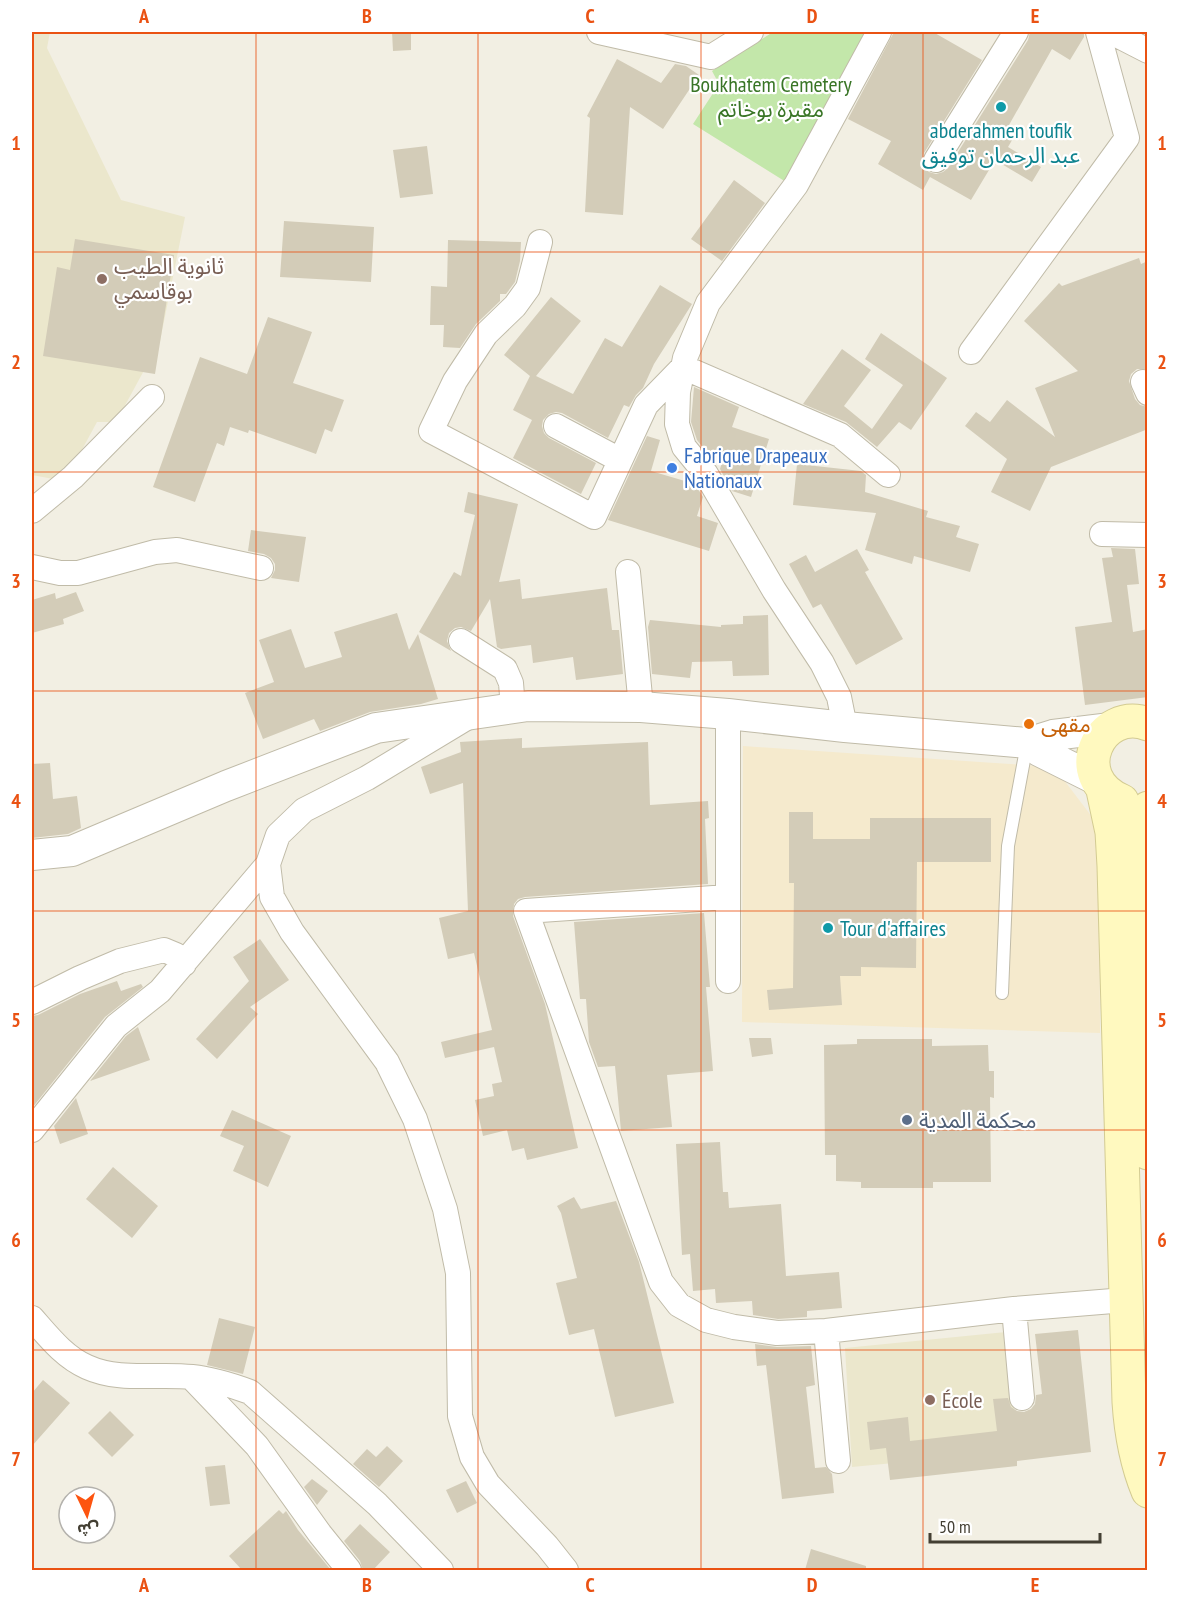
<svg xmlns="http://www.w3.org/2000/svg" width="1179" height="1602" font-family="'PT Sans Narrow','Noto Sans Arabic',sans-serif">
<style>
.commercial{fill:#f5eacd}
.education{fill:#ebe7cc}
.green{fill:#c3e7aa}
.building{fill:#d3ccb8}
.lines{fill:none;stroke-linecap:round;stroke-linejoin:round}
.service-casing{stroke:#c0bba8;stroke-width:14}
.minor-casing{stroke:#c0bba8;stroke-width:26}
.tertiary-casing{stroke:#c0bba8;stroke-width:32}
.secondary-casing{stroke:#d3cb92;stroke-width:35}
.service{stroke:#fff;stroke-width:12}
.minor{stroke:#fff;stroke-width:24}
.tertiary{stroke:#fff;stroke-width:30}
.secondary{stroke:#fff9bf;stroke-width:33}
.grid{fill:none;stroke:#ea5213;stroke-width:1.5;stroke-opacity:0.55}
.culture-dot{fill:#0f9aa8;stroke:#fff;stroke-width:2}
.education-dot{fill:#8d6e63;stroke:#fff;stroke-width:2}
.shop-dot{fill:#3f7fe0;stroke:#fff;stroke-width:2}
.food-dot{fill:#e8710a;stroke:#fff;stroke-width:2}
.service-dot{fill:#5c6f8a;stroke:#fff;stroke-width:2}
.labels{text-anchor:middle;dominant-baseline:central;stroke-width:4.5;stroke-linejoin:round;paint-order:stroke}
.park-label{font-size:22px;fill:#397526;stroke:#fff}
.culture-label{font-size:22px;fill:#0d838f;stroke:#fff}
.education-label{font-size:22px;fill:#785e54;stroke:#fff;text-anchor:start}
.shop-label{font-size:22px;fill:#366cbe;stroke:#fff;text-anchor:start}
.food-label{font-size:22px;fill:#c56008;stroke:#fff;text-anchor:start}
.service-label{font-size:22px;fill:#4e5e75;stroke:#fff;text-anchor:start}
.neatline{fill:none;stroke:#ea5213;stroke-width:2}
.grid-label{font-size:20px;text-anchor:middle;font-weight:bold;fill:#ea5213}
</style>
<rect width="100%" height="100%" fill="#f2efe3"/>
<path class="commercial" d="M743,746l311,21 45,59 1,207 -358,-11z"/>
<path class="education" d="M32,32h18l-3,16 74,152 64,17 -25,124 -44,81h-19l-25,46 -13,12 -27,-5z
M1006,1332l12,119 -166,16 -7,-119z"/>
<path class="green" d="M773,32h95l-82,150 -93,-58 26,-40 -7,-13z"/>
<path class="building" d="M392,32h19v18l-18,1z
M894,32h39l49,28 -58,93 -2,7 2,7 5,5 7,2 7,-2 5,-4 80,-128 2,-8h54v5l-14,23 -18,-11 -43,76 9,5 -10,17 33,20 -9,15 -37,-22 -24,40 -41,-23 -7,13 -45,-26 13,-23 -43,-22z
M617,59l44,24 14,-19 11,2 13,9 -36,54 -33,-22 -7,108 -38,-3 5,-94 -3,-2z
M427,146l6,48 -33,4 -7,-48z
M734,180l31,23 -43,58 -31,-22z
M284,221l90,6 -3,55 -91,-5z
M75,239l99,16 -19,119 -112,-18 14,-89 13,3z
M448,240l73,2 -1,19 -5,21 -9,12h-6v7l-24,23 -16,24 -17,-1 1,-22h-14l1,-39 16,1z
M1139,258l2,6 7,-3v108h-11l-6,5 -2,7 6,18 5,6 8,2v22l-97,38 -21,44 -39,-19 16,-33 -42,-33 11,-14 14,10 17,-22 48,37 -20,-49 43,-17 -54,-50 35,-38 3,3z
M660,285l32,19 -38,60 -11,24 -7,7 -7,12 -5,-2 -16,33 -46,-25 -6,-1 -7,2 -6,6 -1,6 2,7 5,5 47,25 -15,31 -68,-36 19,-38 -19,-10 17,-34 -26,-21 47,-58 30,24 -45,55 37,18 32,-56 17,9z
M268,317l44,15 -19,51 51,17 -12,32 -7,-3 -9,25 -67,-24 -1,3 -18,-6 -6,19 -7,-3 -22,59 -42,-15 47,-130 47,17z
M881,333l66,45 -36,52 -12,-8 -22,25 -31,-25 -43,-18 39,-55 29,21 -27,36 28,23 31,-44 -38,-26z
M694,387l45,20 -7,20 37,12 -18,58 -19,-6 -12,-22 4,-13 -19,-6 -8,-10 -6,-18z
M647,436l13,4 -9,31 44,13 8,13 -6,19 21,7 -9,28 -101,-31z
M797,464l64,7 5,4 -1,17 63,19 -2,6 34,9 -4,11 23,7 -9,28 -56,-16 -2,8 -47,-14 11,-37 -83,-8z
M468,492l50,12 -19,78 21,-3 2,20 85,-11 5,42h7l4,44 -47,6 -3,-23 -40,6 -2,-18 -30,4 -4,-2 -7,-48 -19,32 -10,-4 -6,1 -6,5 -2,8 4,10 -32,-19 35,-60 7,4 14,-61 -11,-3z
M251,530l55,7 -7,45 -28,-4 4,-8v-6l-4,-6 -7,-4 -16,-3z
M1111,548l24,1 4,35 -12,1 6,47 15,-3v68l-63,8 -10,-78 37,-5 -10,-64 11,-1z
M857,549l12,21 -4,2 38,67 -47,26 -35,-61 -8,4 -24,-44 17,-9 9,17z
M76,592l8,19 -21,8 1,5 -32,9v-33l23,-7 1,6z
M397,613l12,37 9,-16 20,65 -17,5 -51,8 -50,19 -6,-12 -51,20 -18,-46 29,-11 -15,-42 32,-11 14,39 37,-11 -8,-25z
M768,615l1,60 -36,1 -1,-15 -40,1 -2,16 -38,-4 -4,-47 2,-7 71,7v-2l22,-1v-8z
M522,738v10l126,-6 2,63 58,-4 1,17 -4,1 3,65 -183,13 -7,2 -4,5 -1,12 32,88 33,144 -51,12 -3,-12 -12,3 -5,-21 -24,6 -8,-36 19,-4 -2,-12 10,-2 -8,-35 -49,11 -4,-16 51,-12 -18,-77 -26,6 -9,-41 29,-7 -5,-128 -33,11 -9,-27 40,-15 -1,-10z
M50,763l3,36 24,-3 4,32 -13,6 -36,4v-74z
M789,812h24v27h57v-21h121v44h-74l-1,106 -55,-1v9h-21l2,29 -73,5 -2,-20 26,-2 1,-105h-5z
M704,913l6,74h-4l7,84 -46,4 5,52 -51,4 -6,-65 -17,1 -9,-25 -3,-43h-6l-6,-77z
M260,939l29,41 -39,27 8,7 -41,45 -21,-20 53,-58 -16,-24z
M117,981l4,10 20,-7 2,3 -38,30 -73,91v-92l6,-1 42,-21z
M138,1027l12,33 -60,21 36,-45z
M749,1038h22l2,16 -21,3z
M857,1039h75v7l56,-1 1,26h5v27l-4,-1 1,85h-58v6h-72v-6l-25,-1v-26h-11l-1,-110 33,-1z
M76,1098l12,36 -28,10 -6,-18z
M232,1110l59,26 -23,51 -35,-16 11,-25 -24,-10z
M720,1142l3,50h5l1,16 52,-4 5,72 53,-4 3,36 -35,3v6l-29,2 -25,-4 -1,-14 -36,2 -1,-14 -22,2 -3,-37 -8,1 -6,-111z
M113,1167l45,39 -26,32 -46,-39z
M574,1197l7,12 35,-8 23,61 35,141 -59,14 -21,-88 -25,6 -13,-52 21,-5 -16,-65 -4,-7z
M219,1318l36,9 -12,47 -36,-9z
M1078,1330l13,122 -74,9v5l-127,14 -4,-32 -16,2 -3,-28 41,-5 2,24 87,-10 -4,-32 15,-1 3,9 6,4 7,1 7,-3 4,-5 1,-9 6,-1 -7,-60z
M755,1344l22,3 34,-1 4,39 -9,2 9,81 11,-1 6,7 2,19 -52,6 -16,-134 -9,1z
M43,1380l27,23 -38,43v-53z
M110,1411l24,24 -22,22 -24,-24z
M387,1446l16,15 -24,26 -26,-23 14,-15 9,8z
M225,1465l5,39 -20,2 -5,-39z
M312,1479l16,12 -11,14 -13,-18z
M466,1481l11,22 -20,10 -11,-23z
M279,1510l4,4 3,-3 12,19 33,40h-89l-13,-14z
M360,1524l30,28 -17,18h-10l-3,-9 -16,-20z
M811,1549l55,17v4h-61z"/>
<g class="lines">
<g class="service-casing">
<path id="service" d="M1002,993l6,-147 19,-102"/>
</g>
<g class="minor-casing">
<path id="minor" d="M599,32l112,25 40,-25
M1111,32l37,19
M936,160l80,-128
M540,242l-12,46 -13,18 -29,28 -31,47 -24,50 163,86 52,-112 37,-38 157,68 48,40
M971,352l156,-214 -29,-106
M1143,382l5,11
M556,426l64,34
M32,511l41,-34 79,-80
M1102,534l46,1
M32,567l28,6h18l77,-21 22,-2 84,18
M628,572l13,135
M461,641l44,28 6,14 2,25
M728,714v267
M468,717l-101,61 -63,32 -26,25 -10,29 4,33 20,35 95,130 28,57 30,90 13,64 2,143 12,41 16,27 59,62 19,24
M845,727l-6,-30 -17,-34 -48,-73 -68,-116 -22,-27 -7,-23 1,-32 7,-34 23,-55 88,-118 83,-153
M728,897l-202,14 135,371 18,23 27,15 28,7 43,6 49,-2 188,-22 111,-9
M32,1002l48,-24 40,-17 44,-11 12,5 8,9
M32,1130l84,-104 44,-35 108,-127
M1014,1309l8,89
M32,1318c16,18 32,39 55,49 33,15 70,6 105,10 20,2 39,8 58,15l127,112 64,66
M826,1331l12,130
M191,1377l66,69 63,88 29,36"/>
</g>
<g class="tertiary-casing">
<path id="tertiary" d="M1027,743l12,8 58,29
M32,855l40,-4 154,-65 150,-58 152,-22 113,1 87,7 117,13 182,16 26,-8 58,-7"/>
</g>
<g class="secondary-casing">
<path id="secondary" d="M1103,790l9,42 2,34 15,536c2,31 7,60 19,89
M1122,801c-56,-24 -22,-95 26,-77
M1148,808c-13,17 -11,44 -12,65l12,280"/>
</g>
<use href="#service" class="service"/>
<use href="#minor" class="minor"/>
<use href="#tertiary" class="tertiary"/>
<use href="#secondary" class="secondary"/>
</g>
<path class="grid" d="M256,32v1538M478,32v1538M701,32v1538M923,32v1538M32,252h1116M32,472h1116M32,691h1116M32,911h1116M32,1130h1116M32,1350h1116"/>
<g class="culture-dot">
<circle cx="1001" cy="107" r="6"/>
<circle cx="828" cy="928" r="6"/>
</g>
<g class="education-dot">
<circle cx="102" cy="279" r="6"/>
<circle cx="930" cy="1400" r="6"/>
</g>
<circle class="shop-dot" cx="672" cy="468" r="6"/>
<circle class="food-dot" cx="1029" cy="724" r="6"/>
<circle class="service-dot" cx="907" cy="1120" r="6"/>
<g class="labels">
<g class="park-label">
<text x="771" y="84">Boukhatem Cemetery<tspan x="771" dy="25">مقبرة بوخاتم</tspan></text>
</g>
<g class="culture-label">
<text x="1001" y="130">abderahmen toufik<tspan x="1001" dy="25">عبد الرحمان توفيق</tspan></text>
<text x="840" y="928" text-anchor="start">Tour d'affaires</text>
</g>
<g class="education-label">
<text x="114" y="266">ثانوية الطيب<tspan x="114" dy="25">بوقاسمي</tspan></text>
<text x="942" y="1400">École</text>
</g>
<g class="shop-label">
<text x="684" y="455">Fabrique Drapeaux<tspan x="684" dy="25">Nationaux</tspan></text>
</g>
<g class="food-label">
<text x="1041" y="724">مقهى</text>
</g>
<g class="service-label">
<text x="919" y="1120">محكمة المدية</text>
</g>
</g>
<rect width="1179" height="1602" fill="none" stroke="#ffffff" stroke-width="66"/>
<g transform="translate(87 1515) rotate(175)"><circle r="28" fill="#ffffff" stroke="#b4b2ad" stroke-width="1.5"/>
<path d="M0-4.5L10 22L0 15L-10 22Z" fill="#fd540f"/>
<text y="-9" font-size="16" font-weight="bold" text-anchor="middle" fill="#433f33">ش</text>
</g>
<path d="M930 1533v9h170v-9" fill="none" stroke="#433f33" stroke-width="3"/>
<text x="939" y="1533" font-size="18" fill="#433f33" stroke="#ffffff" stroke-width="4.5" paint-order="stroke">50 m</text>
<rect x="33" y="33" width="1113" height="1536" class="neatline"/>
<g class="grid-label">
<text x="144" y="23">A</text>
<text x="367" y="23">B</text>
<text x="590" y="23">C</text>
<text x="812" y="23">D</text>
<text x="1035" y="23">E</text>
<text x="16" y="150">1</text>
<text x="1162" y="150">1</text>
<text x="16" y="369">2</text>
<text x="1162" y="369">2</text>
<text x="16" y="588">3</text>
<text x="1162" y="588">3</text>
<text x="16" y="808">4</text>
<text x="1162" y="808">4</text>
<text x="16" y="1027">5</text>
<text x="1162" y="1027">5</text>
<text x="16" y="1247">6</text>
<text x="1162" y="1247">6</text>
<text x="16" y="1466">7</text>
<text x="1162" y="1466">7</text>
<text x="144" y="1592">A</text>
<text x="367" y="1592">B</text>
<text x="590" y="1592">C</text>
<text x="812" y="1592">D</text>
<text x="1035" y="1592">E</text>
</g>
</svg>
